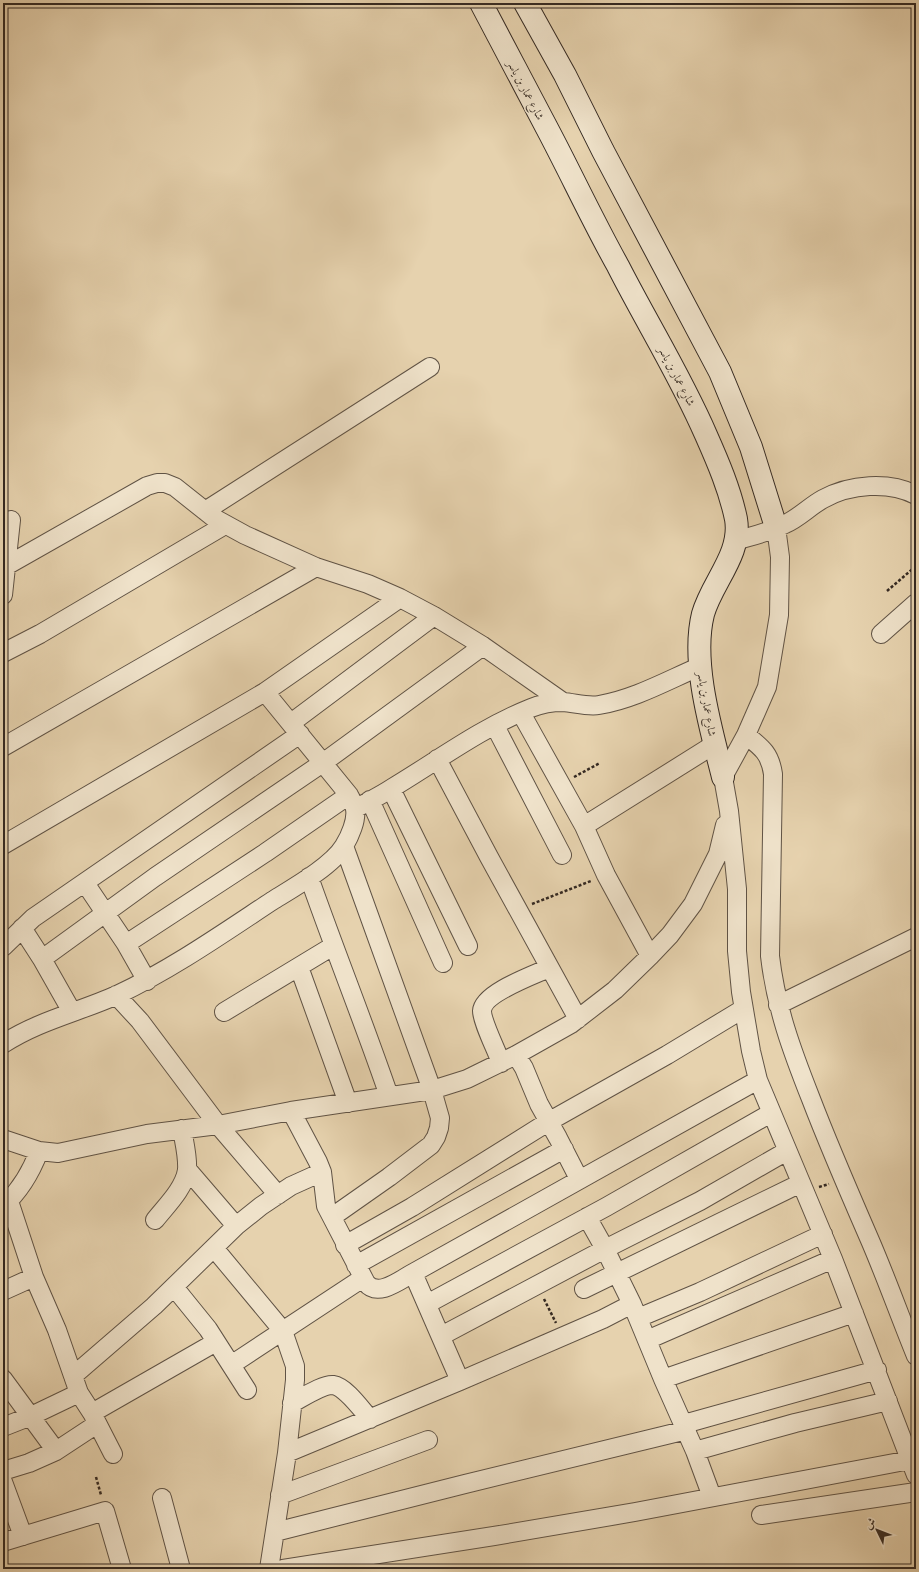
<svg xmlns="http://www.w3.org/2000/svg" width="919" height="1572" font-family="'Libre Caslon Text',Amiri,serif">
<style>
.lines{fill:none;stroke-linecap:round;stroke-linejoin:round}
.street-casing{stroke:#605345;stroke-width:20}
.secondary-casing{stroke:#342922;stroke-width:24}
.path{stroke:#342922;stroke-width:2.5;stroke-dasharray:3 2;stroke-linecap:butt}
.street{stroke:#efe2ca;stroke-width:18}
.secondary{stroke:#efe2ca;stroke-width:22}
.labels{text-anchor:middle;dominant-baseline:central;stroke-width:3;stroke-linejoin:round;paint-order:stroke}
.street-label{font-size:11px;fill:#342922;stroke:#efe2ca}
</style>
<rect width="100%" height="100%" fill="#e6d2ae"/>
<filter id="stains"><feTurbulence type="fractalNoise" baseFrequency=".005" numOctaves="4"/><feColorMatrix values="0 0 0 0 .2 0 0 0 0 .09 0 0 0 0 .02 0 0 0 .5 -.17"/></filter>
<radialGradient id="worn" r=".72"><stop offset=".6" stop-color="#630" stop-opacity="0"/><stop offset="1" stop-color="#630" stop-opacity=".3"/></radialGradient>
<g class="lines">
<g class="street-casing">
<path id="street" d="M205,511l225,-144
M776,527l4,30 -1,58 -12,72 -21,48 -23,42 6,34 8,78v62l4,41 10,59 7,29 75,179 83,216
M735,541c17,-5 35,-9 50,-17 14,-6 25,-18 38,-25 27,-15 66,-18 93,-4
M6,566l141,-80 10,-3h8l10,4 39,31 31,17 71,32 52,17 32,14 34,18 49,30 80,56
M3,595l8,-75
M881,634l35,-31
M3,653l37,-19 185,-109
M521,713l63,113 22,49 44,81
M291,723l143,-107
M495,726l67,129
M746,735c15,12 24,18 27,39l-3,182c6,52 22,95 41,143 18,47 38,93 58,139 17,39 31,79 47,118
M3,747l313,-180
M437,759l52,98 89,162
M391,789l77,157
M370,800l73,163
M355,809c12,-7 25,-13 37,-21 45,-27 89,-60 139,-80 10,-4 21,-6 32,-6 12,1 25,5 36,3 36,-6 69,-25 102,-39
M584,826l131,-82
M3,845l262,-153 135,-94
M309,877c26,74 55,146 80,219
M85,883l41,61 21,37
M22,928l20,31 30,53
M126,944l139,-91 84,-58
M3,947l30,-29 267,-184
M42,959l113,-82 169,-115 159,-116
M299,967l49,136
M116,995l24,26 78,104 60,70
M778,1005l138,-68
M224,1012l109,-66
M3,1044c35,-23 76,-32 114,-49 55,-26 105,-61 155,-94 21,-13 60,-35 72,-55 6,-10 13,-26 11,-37 -1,-5 -4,-10 -6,-14l-84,-103
M516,1055l8,13 15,36 19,34 21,41
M501,1063c-4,-12 -19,-41 -19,-52 1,-18 52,-36 67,-43
M291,1111l27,51 4,10 4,34 40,77c12,15 34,-3 47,-10l345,-193
M3,1139l36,12 19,2 89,-19 71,-9 73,-14 141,-21 35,-11 49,-24 55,-31 44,-34 35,-34 20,-21 23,-31 25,-50 7,-29
M187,1169l49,57
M9,1201l25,76 23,53 22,63 13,20 21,41
M3,1206c17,-15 28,-34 36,-55
M332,1217l57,-40 42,-32 5,-8 3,-9 1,-10 -8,-28 -88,-244
M587,1217l18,32 27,55 31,75 32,72 17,46
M155,1220c11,-14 29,-31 32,-50 1,-14 -3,-28 -5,-41
M345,1245l67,-38 136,-85 119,-67 76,-46
M214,1248l69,83 12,35v14l-8,73 -18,116
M356,1265l208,-116
M413,1273l47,108
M174,1287l34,42 39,61
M584,1289l217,-106
M3,1291l31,-14
M427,1304l179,-97 165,-94
M638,1318l62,-26 123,-58
M441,1336l164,-87 95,-48 87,-50
M647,1340l186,-81
M231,1365l132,-87
M73,1376l81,-70 82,-80 25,-20 30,-20 31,-14
M3,1379l53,72
M663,1379l191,-66
M292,1403c10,-5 31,-19 41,-18 13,2 28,24 37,34
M92,1413l124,-71
M684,1424l193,-54
M3,1427l28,-11 48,-23
M695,1451l100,-28 93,-22
M287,1453l173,-72 143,-62 29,-15
M3,1471l26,-8 27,-12 41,-27
M3,1482l20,54
M280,1495l148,-55
M162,1498l19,71
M761,1515l155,-23
M275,1532l190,-48 222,-54
M3,1542l102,-31 17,58
M283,1569l211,-33 141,-24 275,-52"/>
</g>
<g class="secondary-casing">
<path id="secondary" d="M481,3c23,44 46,87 69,131 23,44 44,89 68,132 29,57 63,111 88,169 12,27 24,55 30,84 6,35 -24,63 -33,95 -12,48 8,115 20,163
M525,3l40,72 38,76 117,221 31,75 25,80"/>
</g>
<path class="path" d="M887,591l29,-25
M574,777l26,-14
M532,904l59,-23
M819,1187l10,-3
M544,1299l12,24
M96,1477l5,18"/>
<use href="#street" class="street"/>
<use href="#secondary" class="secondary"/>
</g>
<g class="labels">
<g class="street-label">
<text transform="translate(526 90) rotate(62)">شارع عمار بن ياسر</text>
<text transform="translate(677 376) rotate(62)">شارع عمار بن ياسر</text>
<text transform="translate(707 704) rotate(80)">شارع عمار بن ياسر</text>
</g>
</g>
<rect width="919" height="1572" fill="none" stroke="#e6d2ae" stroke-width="16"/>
<rect x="4" y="4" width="911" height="1564" fill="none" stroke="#342922" stroke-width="2"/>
<rect x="8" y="8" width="903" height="1556" fill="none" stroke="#342922"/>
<g transform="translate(877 1530) rotate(313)" stroke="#efe2ca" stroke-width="3" paint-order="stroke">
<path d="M0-3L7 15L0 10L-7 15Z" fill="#342922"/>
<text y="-6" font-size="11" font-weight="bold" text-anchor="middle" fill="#342922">ش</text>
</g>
<rect width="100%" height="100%" filter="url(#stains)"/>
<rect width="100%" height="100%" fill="url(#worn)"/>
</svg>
